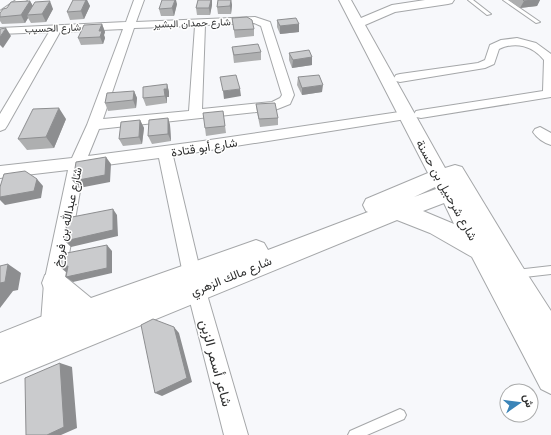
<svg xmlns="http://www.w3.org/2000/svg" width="551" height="435" font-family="Quicksand,Vazirmatn,sans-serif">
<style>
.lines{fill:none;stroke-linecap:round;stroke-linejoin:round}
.lane-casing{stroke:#a5a7a9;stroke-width:2}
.street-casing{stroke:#a5a7a9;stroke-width:2}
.secondary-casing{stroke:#a5a7a9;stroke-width:2}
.lane{fill:#fff;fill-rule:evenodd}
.street{fill:#fff;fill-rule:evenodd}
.secondary{fill:#fff;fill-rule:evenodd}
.wall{fill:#aeafb0}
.shaded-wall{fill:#8d8e90}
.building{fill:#cacbcd;stroke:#8d8e90}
.labels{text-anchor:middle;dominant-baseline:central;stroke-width:3;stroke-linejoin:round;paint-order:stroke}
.far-street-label{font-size:10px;fill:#2e2f2f;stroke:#fff}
.street-label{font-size:12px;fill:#2e2f2f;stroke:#fff}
.near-street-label{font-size:14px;fill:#2e2f2f;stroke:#fff}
</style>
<rect width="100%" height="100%" fill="#f7f8fb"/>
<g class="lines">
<g class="lane-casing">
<path id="lane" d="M468,0h5l18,14 -4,1z
M503,0h5l32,22 -4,1z
M551,266v8l-35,4 -3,-1 -1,-3 1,-3 3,-1z
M400,409l4,2 2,4 -2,4 -37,16h-19l2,-4z"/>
</g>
<g class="street-casing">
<path id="street" d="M16,0h11l-23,17 -4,1v-7z
M134,0h10l-8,22 119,-5 15,5 24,73 -4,9 -15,6 -176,19 -11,27 115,-15 203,-30 5,1 2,3 -2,3 -5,1 -233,37 28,118 47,161h-24l-41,-161 -24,-116 -75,10 -20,115 -2,53 -4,7 -7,4 -7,-4 -4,-7 4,-53 24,-113 -68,8v-12l72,-8 15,-33 36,-96 -63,3 -53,94 -2,3 -5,2v-17l49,-82 -49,2v-6l126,-6zM254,23l7,3 21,69 -2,3 -8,4 -70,7 3,-84zM195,26l-6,85 -86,8 31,-91z
M517,38l19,5 15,11v43l-130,21 -5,-1 -2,-3 2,-3 5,-1 122,-19 1,-31c-11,-14 -28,-19 -45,-11l-5,15 -9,4 -85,14 -4,-1 -2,-3 2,-3 4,-1 78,-11 7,-3 5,-15 11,-5z
M540,127l11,6v12c-7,-2 -14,-7 -18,-13l2,-3z"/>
</g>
<g class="secondary-casing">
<path id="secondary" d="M339,0h12l10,18 31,-13 33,-5h29l-2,3 -4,1 -53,8 -30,13 80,143 10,-3 7,2 60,99 29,45v83l-10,-5 -69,-132 -42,-24 -33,-13 -397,163v-50l63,-25 -18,-17 -3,-8 3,-8 9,-4 9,4 28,23 165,-58 8,3 4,7 100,-38 -2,-1 -3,-6 3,-6 62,-26zM435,187l1,2 -22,8zM444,203l10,21 -31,-13z"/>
</g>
<use href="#lane" class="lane"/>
<use href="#street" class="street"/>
<use href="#secondary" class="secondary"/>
</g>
<path class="wall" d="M73,0h14l3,6 -6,13 -14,1 -3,-8z
M198,0h14v5l-2,10h-13l-1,-7z
M218,0h13l1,5 -1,9h-13l-1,-7z
M509,0h31l-3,6 -17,2z
M30,1l3,5 20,3 -7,13 -15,1 -3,-5 -3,5 -23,1 -2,-3v-8z
M177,4l-3,12h-13l-2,-7z
M232,18l22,11v7l-19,2z
M277,20l22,4v8l-19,2 -3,-7z
M102,24l3,8 -1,3 1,3 -2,6 -22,1 -3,-7z
M232,47l29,5v8l-27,3z
M289,53l23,4v8l-20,3 -3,-8z
M298,77l24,15 -20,3 -5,-10z
M167,84l2,8v5h-2v6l-21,3 -3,-8z
M134,91l3,7 -1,10 -28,3 -3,-8z
M256,104l22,14v7l-18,2 -3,-15z
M223,111l3,22 -20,3 -1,-8z
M168,118l2,7 1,16 -19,3 -4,-8z
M66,119l-12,29 -27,2 -9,-11z
M140,120l4,8 -2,16 -19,2 -4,-7z"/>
<path class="shaded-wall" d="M86,0h1l3,6 -6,13 -3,-8z
M175,0h1l1,4 -3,12 -2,-8z
M211,0h1v5l-2,10 -1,-7z
M231,0l1,5 -1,9 -1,-8z
M533,0h7l-3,6 -17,2 4,-7z
M30,1l4,7 -7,7 1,3 -3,5 -4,-8z
M50,1l3,8 -7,13 -4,-8z
M102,24l3,8 -1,3 1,3 -2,6 -3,-7 -1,-6z
M299,24v8l-19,2v-8z
M6,28l5,8 -8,12 -3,-3v-8z
M312,57v8l-20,3 1,-8z
M167,84l2,8v5h-2v6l-2,-7 -1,-7z
M323,85l-1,7 -20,3v-7z
M240,89l1,7 -17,3 -1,-8z
M134,91l3,7 -1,10 -3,-8z
M59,108l7,11 -12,29 -8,-11z
M168,118l2,7 1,16 -3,-7z
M140,120l4,8 -2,16 -3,-7z
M106,157l5,7 -1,18 -31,6 -6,-7z
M37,179l6,7 -2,12 -36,7 -5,-5v-3z
M113,209l4,6 1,21 -47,11 -6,-6z
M107,245l5,6v22l-39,9 -7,-5z
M8,264l13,9 -3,17 -5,1 -13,17v-25z
M68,266l-1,7 -7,-6z
M174,327l5,6 13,49 -30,14 -7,-3z
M60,363l12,4 5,61 -16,7h-14z"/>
<path class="building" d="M73,0h13l-5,11 -14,1z
M162,0h13l-3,8 -13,1z
M198,0h13l-2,8h-13z
M218,0h13l-1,6 -13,1z
M523,0h10l-9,1z
M30,1l-9,14 -21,2v-4l3,-4 4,-1 4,-6z
M50,1l-8,13 -15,1 8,-13z
M247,17l5,3 2,9 -20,1 -2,-12z
M296,18l3,6 -19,2 -3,-6z
M102,24l-3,7h3l-2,6 -22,1 6,-13z
M6,28l-6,9v-8z
M258,44l3,8 -27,3 -2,-8z
M309,50l3,7 -19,3 -4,-7z
M236,75l4,14 -17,2 -3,-14z
M319,75l4,10 -21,3 -4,-11z
M167,84v5h-3l1,7 -22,2v-11z
M134,91l-1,9 -28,3 2,-10z
M275,103l3,15 -19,1 -3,-15z
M59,108l-13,29 -28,2 15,-30z
M223,111l2,15 -20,2 -2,-15z
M168,118v16l-20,2 1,-16z
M140,120l-1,17 -20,2 2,-17z
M106,157l-1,18 -32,6 3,-19z
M25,171l12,8 -3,12 -34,6v-10l4,-13z
M113,209v21l-48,11 2,-23z
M107,245v23l-41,9 2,-11 -8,1 2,-13z
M8,264l-3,18 -5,1v-17z
M153,319l21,8 13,51 -32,15 -14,-68z
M60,363l4,64 -17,8h-21l-1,-57z"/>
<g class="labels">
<g class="far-street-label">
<text transform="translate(192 23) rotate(-2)">شارع حمدان البشير</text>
<text transform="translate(53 28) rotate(-2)">شارع الحسيب</text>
</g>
<g class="street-label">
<text transform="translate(204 147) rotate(-9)">شارع أبو قتادة</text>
<text transform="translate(447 190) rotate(61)">شارع شرحبيل بن حسنة</text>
<text transform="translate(67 217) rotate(-78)">شارع عبدالله بن فروخ</text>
<text transform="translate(231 276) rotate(-22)">شارع مالك الزهري</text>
</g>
<g class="near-street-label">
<text transform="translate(216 363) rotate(75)">شاعر أسمر الزبن</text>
</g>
</g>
<g transform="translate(519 403) rotate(76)"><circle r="19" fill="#ffffff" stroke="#abacac"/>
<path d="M0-3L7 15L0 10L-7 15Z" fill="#3a84b8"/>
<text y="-6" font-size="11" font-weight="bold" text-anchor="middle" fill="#2e2f2f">ش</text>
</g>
</svg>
